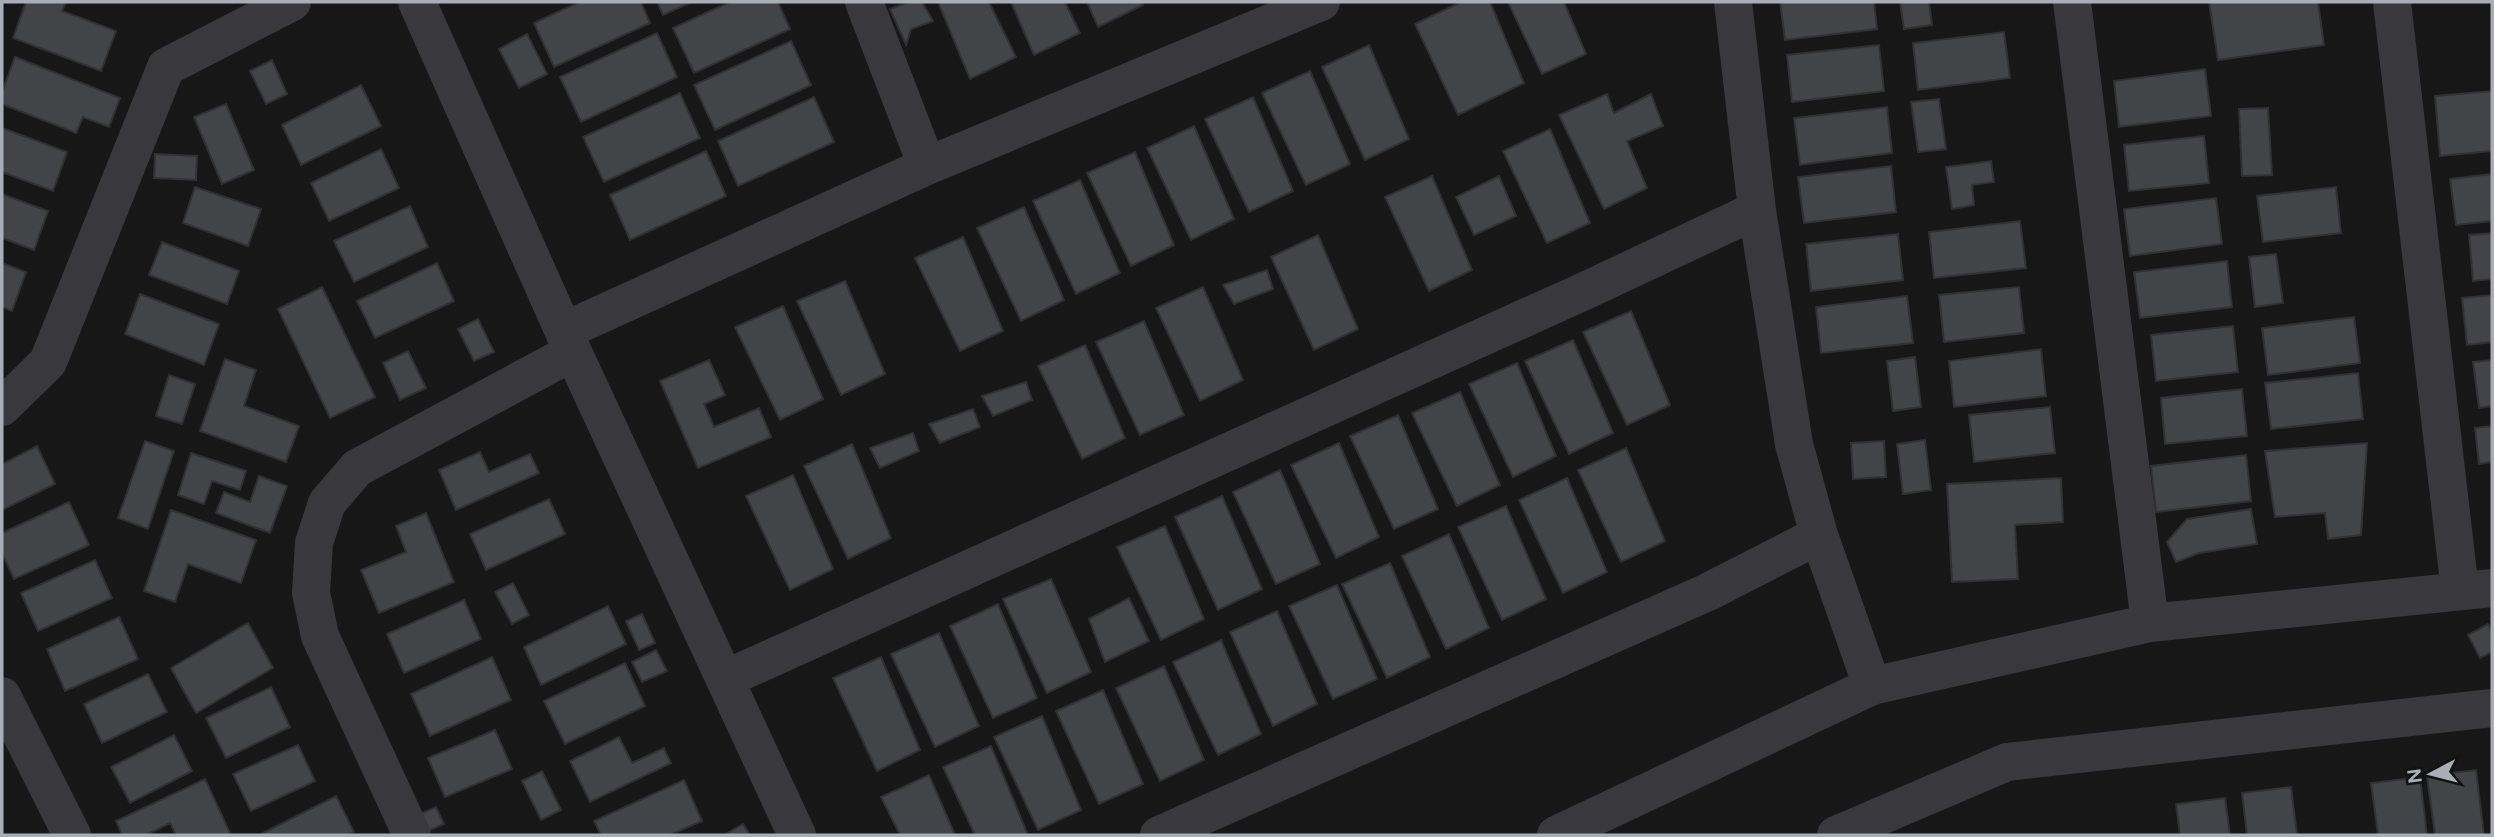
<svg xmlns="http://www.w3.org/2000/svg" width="2494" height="837" font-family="Figtree,sans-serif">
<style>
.building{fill:#434448;stroke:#313134;stroke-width:2}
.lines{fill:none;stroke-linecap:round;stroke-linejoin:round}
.minor{stroke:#38383d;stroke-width:38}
</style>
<rect width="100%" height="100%" fill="#171718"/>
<path class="building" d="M26,2h40l-4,9 54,20 -15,40 -88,-33z
M579,2h62l9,21 -96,44 -20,-44z
M657,2h35l-29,13z
M730,2h48l12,27 -96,44 -21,-45z
M909,2h13l11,19 -22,8 -5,16 -16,-36z
M938,2h51l27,55 -46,22z
M1011,2h54l15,31 -46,22z
M1087,2h55l1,3 -45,22z
M1461,2h29l34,81 -66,32 -43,-91z
M1508,2h56l22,52 -44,20z
M1780,2h94l3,27 -92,11z
M1900,2h29l3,23 -28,4z
M2209,2h109l6,43 -106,15z
M2004,32l6,46 -92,12 -5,-47z
M657,33l20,44 -96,45 -21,-45z
M527,34l20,40 -28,14 -20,-39z
M791,41l20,44 -96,45 -21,-45z
M1369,45l40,94 -44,21 -43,-93z
M1879,45l5,46 -92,11 -5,-47z
M15,57l105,41 -11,29 -26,-10 -7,16 -74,-29v-12z
M272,60l15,34 -21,10 -16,-33z
M2205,69l6,47 -92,11 -5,-46z
M1310,71l40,93 -44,21 -44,-92z
M361,85l20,41 -80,39 -19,-40z
M2492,91v60l-52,5 -5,-60z
M680,93l20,45 -96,44 -21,-45z
M1607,94l7,19 37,-19 12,32 -36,15 20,47 -43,21 -45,-94z
M814,97l20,45 -96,44 -20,-45z
M1253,97l40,94 -44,21 -44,-93z
M1939,99l7,50 -28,3 -7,-50z
M226,104l28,66 -32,14 -28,-67z
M1887,107l5,46 -92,12 -6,-47z
M2268,108l4,67 -30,1 -3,-67z
M1194,126l40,93 -43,21 -44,-92z
M2,128l65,24 -14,39 -51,-19z
M1550,129l40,94 -43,20 -44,-92z
M2204,136l5,47 -80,8 -5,-46z
M381,149l18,39 -70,33 -18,-38z
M706,151l20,45 -96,44 -20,-45z
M1135,152l39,93 -43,21 -44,-93z
M155,154l42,2 -1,24 -42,-2z
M1991,161l3,21 -22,3 2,20 -22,4 -6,-42z
M1891,166l5,46 -92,11 -6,-46z
M2492,174v47l-36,4 -6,-46z
M1432,176l40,94 -43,21 -44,-94z
M1499,176l17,40 -42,19 -18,-38z
M1080,180l40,93 -44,21 -43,-93z
M195,187l66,22 -13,37 -65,-23z
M2336,187l5,46 -78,9 -6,-46z
M2,194l46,17 -14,39 -32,-12z
M2216,198l6,46 -92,12 -6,-47z
M410,206l18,41 -74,35 -20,-41z
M1024,207l40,93 -43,21 -44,-93z
M2020,221l6,47 -92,10 -5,-46z
M2492,233v46l-19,2 -4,-46z
M1898,234l5,46 -92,11 -5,-47z
M1318,235l40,94 -44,21 -43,-93z
M963,237l40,94 -43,20 -45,-93z
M162,242l77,29 -12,33 -78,-29z
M2276,254l7,49 -28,4 -6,-50z
M2227,261l5,46 -92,11 -6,-46z
M2,263l24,9 -14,39 -10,-4z
M437,263l17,38 -79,37 -18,-37z
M1267,270l6,19 -39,15 -11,-19z
M845,281l40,93 -44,21 -44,-94z
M322,287l53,110 -45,21 -52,-109z
M1203,287l40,93 -43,21 -44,-93z
M2019,287l5,46 -80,9 -5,-47z
M140,294l79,30 -15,41 -79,-31z
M2492,295v47l-25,3 -5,-47z
M1907,296l6,47 -92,10 -5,-46z
M783,306l40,93 -43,21 -45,-93z
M1631,311l39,94 -43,20 -44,-93z
M2354,317l6,46 -92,12 -6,-47z
M478,319l16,33 -20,9 -16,-32z
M1144,321l40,94 -44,20 -44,-93z
M2233,326l5,46 -82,9 -5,-46z
M1573,340l40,93 -44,21 -44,-93z
M1085,345l40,93 -43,21 -44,-93z
M2041,349l5,47 -92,11 -5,-46z
M408,351l18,37 -26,12 -17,-37z
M1915,357l6,50 -28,4 -6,-50z
M225,359l31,11 -12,36 55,20 -13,36 -86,-31z
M709,360l16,35 -21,9 10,23 45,-19 12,29 -73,31 -38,-87z
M2492,360v46l-13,2 -6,-46z
M1517,363l39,93 -43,21 -44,-93z
M2358,373l5,46 -92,10 -6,-46z
M169,375l26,9 -13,40 -26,-8z
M1026,382l6,18 -39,16 -11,-20z
M2242,389l5,47 -82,8 -4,-46z
M1460,392l40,93 -43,21 -45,-93z
M2050,407l5,46 -81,9 -5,-47z
M973,409l7,18 -40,16 -11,-19z
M1398,415l40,94 -44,20 -44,-93z
M2492,426v36l-13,2 -4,-36z
M913,433l6,18 -39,17 -10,-20z
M1925,440l6,50 -28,4 -6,-50z
M145,441l29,10 -26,78 -30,-11z
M1884,441l2,36 -33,2 -2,-36z
M1339,443l40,94 -43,21 -45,-93z
M2367,443l-6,92 -33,4 -3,-26 -50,4 -10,-66z
M852,444l39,94 -43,21 -44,-93z
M37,446l18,38 -53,26v-46z
M1626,448l39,93 -44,21 -43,-92z
M480,452l9,20 41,-18 9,19 -83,37 -17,-40z
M191,453l55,18 -6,19 -28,-9 -8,23 -26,-9z
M2246,455l5,46 -95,11 -5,-46z
M1280,470l40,94 -44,20 -43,-92z
M793,475l40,94 -43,21 -44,-94z
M259,476l28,10 -17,47 -54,-20 8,-21 26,10z
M1567,478l40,94 -44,21 -44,-93z
M2061,478l2,44 -48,3 3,54 -66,3 -5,-98z
M1222,496l40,93 -44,21 -43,-93z
M549,499l16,35 -79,36 -16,-36z
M69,502l20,43 -75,34 -12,-26v-20z
M1506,506l40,93 -44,21 -44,-93z
M2251,509l6,35 -58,9 -23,9 -9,-20 20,-23z
M171,510l85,30 -15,43 -53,-19 -13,38 -31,-11z
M426,513l28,69 -75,31 -18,-43 45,-18 -10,-26z
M1165,526l39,93 -43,21 -44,-93z
M1449,534l40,94 -43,21 -44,-93z
M95,560l17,38 -74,33 -17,-38z
M1390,563l40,94 -43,21 -45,-94z
M1051,579l40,93 -44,21 -44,-94z
M513,583l16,32 -17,9 -17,-32z
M1337,585l40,94 -44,20 -44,-93z
M1129,598l20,43 -44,21 -16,-43z
M464,600l17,39 -77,34 -17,-39z
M998,604l39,94 -44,20 -43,-92z
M608,606l18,38 -85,41 -17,-38z
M1277,611l40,93 -44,22 -43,-94z
M642,614l13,29 -16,7 -13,-29z
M119,617l19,42 -73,32 -18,-42z
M248,623l25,45 -77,45 -25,-45z
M2488,624l4,7v21l-12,6 -12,-23z
M939,633l40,93 -44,21 -44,-93z
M1221,640l40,94 -43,21 -45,-93z
M656,650l11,21 -25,11 -10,-20z
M492,657l19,43 -81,36 -19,-42z
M881,657l39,93 -43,21 -44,-93z
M625,663l20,43 -80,38 -21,-43z
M1164,666l40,94 -44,21 -44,-93z
M148,674l19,38 -65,31 -18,-39z
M271,687l19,40 -64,31 -20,-40z
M1103,690l40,94 -44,20 -43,-93z
M1042,716l39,94 -43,20 -44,-93z
M495,730l17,39 -67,28 -17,-39z
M174,735l18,36 -62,32 -19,-36z
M619,737l13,26 32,-15 7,15 -81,39 -20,-41z
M298,745l17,36 -64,30 -18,-37z
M991,746l37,89h-53l-32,-68z
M2476,770l8,65h-49l-8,-59z
M542,771l19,39 -20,10 -19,-39z
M929,775l26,60h-55l-19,-38z
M2420,777l7,58h-49l-7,-52z
M205,779l26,56h-55l-6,-12 -24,12h-24l-6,-14z
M684,780l18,41 -32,14h-69l-7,-14z
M2291,787l6,48h-50l-5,-42z
M336,796l18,36 -7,3h-88z
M2225,798l5,37h-50l-4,-31z
M436,807l8,17 -21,9 -7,-17z
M743,824l7,11h-26z"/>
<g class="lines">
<path class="minor" d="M417,2l156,350 224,483
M864,2l63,164
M1733,2l24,208 37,234 25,91 53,151
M2072,2l78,621
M2392,2l68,589
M564,331l363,-165 394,-164
M2,407l46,-45 118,-295 126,-65
M725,679l864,-390 168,-79
M2,696l70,139
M412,835l-92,-199 -9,-43 3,-50 13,-40 30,-35 216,-116
M1159,835l549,-243 111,-57
M1556,835l316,-149 278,-63 342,-35
M1836,835l171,-73 485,-54"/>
</g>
<rect width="2494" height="837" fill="none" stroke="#a9adb8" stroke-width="7"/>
<g transform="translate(2431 774) rotate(263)" stroke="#121213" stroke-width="5" paint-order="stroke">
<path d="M0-5L12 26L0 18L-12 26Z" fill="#a9adb8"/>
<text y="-10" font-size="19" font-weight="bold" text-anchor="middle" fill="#a9adb8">N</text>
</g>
</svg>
